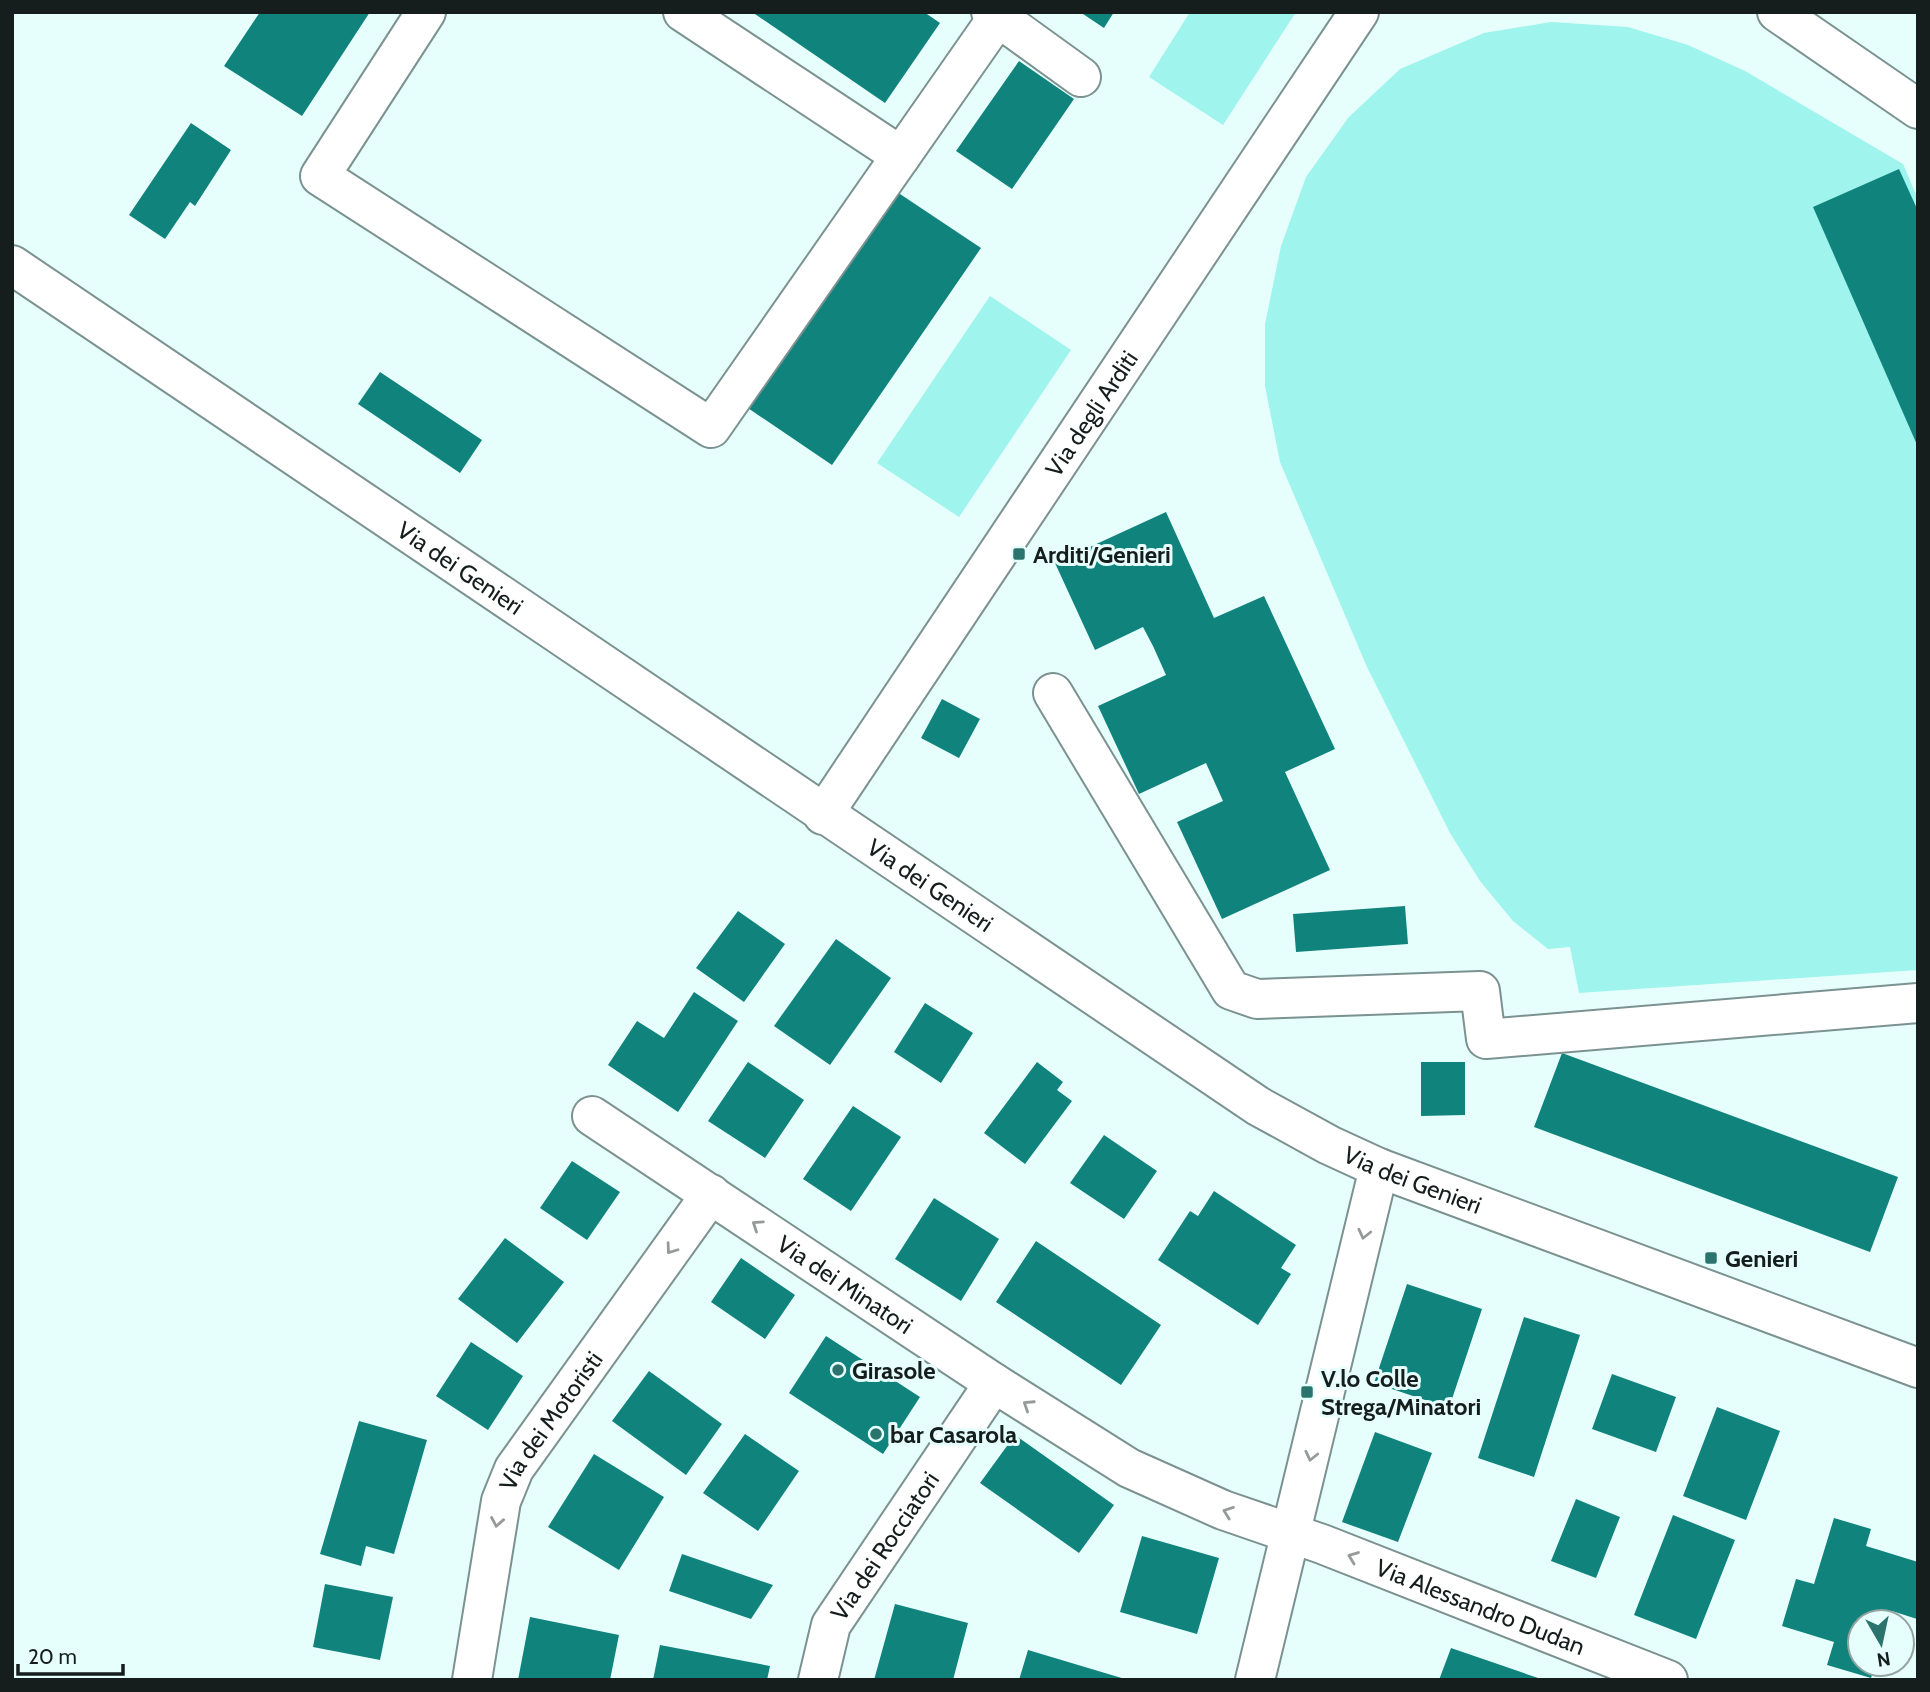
<svg xmlns="http://www.w3.org/2000/svg" width="1930" height="1692" font-family="Cabin,sans-serif">
<style>
.green{fill:#9ff4ed}
.building{fill:#11837d}
.lines{fill:none;stroke-linecap:round;stroke-linejoin:round}
.minor-casing{stroke:#7b9290;stroke-width:42}
.minor{stroke:#fff;stroke-width:38}
.oneway{stroke:#969a99}
.poi-dot{fill:#2b746e;stroke:#e6fffc;stroke-width:2.5}
.labels{text-anchor:middle;dominant-baseline:central;stroke-width:6;stroke-linejoin:round;paint-order:stroke}
.street-label{font-size:24px;fill:#151e1d;stroke:#e6fffc}
.poi-label{font-size:24px;font-weight:bold;fill:#151e1d;stroke:#e6fffc;text-anchor:start}
</style>
<rect width="100%" height="100%" fill="#e6fffc"/>
<path class="green" d="M1190,12h106l-73,113 -74,-48z
M1551,22l77,5 60,18 57,26 158,93 15,35v771l-339,23 -9,-46 -22,2 -35,-28 -33,-40 -30,-48 -83,-166 -87,-205 -15,-76v-62l16,-78 25,-69 42,-59 52,-49 84,-36z
M990,296l81,54 -112,167 -82,-54z"/>
<path class="building" d="M260,12h110l-68,104 -78,-50z
M752,12h172l16,11 -55,80z
M1080,12h34l-10,16z
M1019,61l55,38 -62,90 -56,-38z
M191,123l40,27 -36,56 -5,-4 -25,37 -36,-24z
M1899,169l19,42v236l-105,-240z
M891,188l90,60 -149,217 -90,-61z
M380,372l102,68 -22,33 -102,-69z
M1166,512l48,106 50,-22 71,153 -50,23 45,98 -108,49 -45,-97 46,-21 -17,-38 -67,31 -41,-88 68,-31 -13,-29 -10,-19 -48,23 -40,-87z
M942,699l38,20 -21,39 -38,-20z
M1405,906l3,38 -112,8 -3,-38z
M738,911l47,33 -41,58 -48,-34z
M836,939l55,39 -61,87 -56,-39z
M694,992l44,29 -60,91 -70,-47 29,-44 27,17z
M925,1003l48,30 -32,50 -47,-31z
M1562,1053l336,124 -28,75 -336,-125z
M748,1062l56,38 -39,58 -57,-37z
M1037,1062l26,20 -6,8 15,11 -47,63 -41,-31z
M1421,1062h44v53l-44,1z
M853,1106l48,31 -50,74 -48,-32z
M1104,1135l53,36 -33,48 -54,-36z
M572,1161l48,31 -33,48 -47,-32z
M1214,1191l82,54 -15,23 10,6 -33,51 -100,-65 32,-49 8,5z
M934,1198l65,41 -38,62 -66,-42z
M505,1238l59,44 -47,61 -59,-44z
M1036,1241l125,84 -40,60 -125,-83z
M741,1258l54,37 -30,44 -54,-37z
M1407,1284l75,25 -33,99 -75,-25z
M1524,1317l56,18 -46,142 -56,-19z
M826,1336l94,61 -37,57 -94,-61z
M471,1342l52,34 -35,54 -52,-34z
M649,1371l73,53 -36,51 -74,-54z
M1612,1374l64,23 -20,55 -64,-23z
M1717,1407l63,24 -34,89 -63,-24z
M359,1421l68,19 -33,114 -28,-8 -5,20 -41,-12z
M1375,1432l57,21 -34,89 -56,-20z
M745,1434l54,37 -41,60 -55,-38z
M1015,1435l99,70 -35,48 -99,-70z
M594,1454l70,43 -45,73 -71,-43z
M1576,1499l44,18 -24,61 -45,-17z
M1673,1515l62,25 -39,99 -62,-24z
M1834,1518l37,11 -5,17 52,16 -1,57 -25,-8 -3,11h-29v42h16l-5,14 -44,-13 7,-23 -52,-16 14,-47 18,5z
M1142,1536l77,22 -22,76 -77,-22z
M682,1554l91,31 -22,34 -82,-28z
M325,1584l68,13 -13,63 -67,-13z
M895,1604l73,19 -15,57h-79z
M530,1617l89,18 -9,45h-92z
M660,1645l110,21 -3,14h-114z
M1451,1648l90,31v1h-102z
M1028,1650l97,29v1h-106z"/>
<g class="lines">
<g class="minor-casing">
<g id="minor">
<path d="M426,12l-106,164 391,252 287,-411"/>
<path d="M683,12l218,144"/>
<path d="M991,12l90,65"/>
<path d="M1777,12l141,97"/>
<path id="s1" d="M12,265l1246,841 71,39 50,23 539,200"/>
<path d="M1053,693l178,297 26,9 223,-8 6,48 432,-36"/>
<path id="s2" d="M823,815l536,-803"/>
<path id="s3" d="M592,1116l402,267 135,85 94,42 99,34 346,136"/>
<path id="s4" d="M472,1680l29,-179 13,-32 197,-275"/>
<path id="s5" d="M818,1680l13,-55 163,-242"/>
<path d="M1255,1680l124,-512"/>
</g>
</g>
<use href="#minor" class="minor"/>
</g>
<defs><path id="oneway-chevron" d="M-2-3.5L2.5 0L-2 3.5" fill="none" stroke-width="1.6" stroke-linecap="round" stroke-linejoin="round" transform="scale(1.75)"/></defs>
<g class="oneway">
<use href="#oneway-chevron" transform="translate(757 1225) rotate(-146)"/>
<use href="#oneway-chevron" transform="translate(1364 1234) rotate(103)"/>
<use href="#oneway-chevron" transform="translate(671 1249) rotate(126)"/>
<use href="#oneway-chevron" transform="translate(1028 1405) rotate(-147)"/>
<use href="#oneway-chevron" transform="translate(1311 1456) rotate(103)"/>
<use href="#oneway-chevron" transform="translate(1228 1512) rotate(-160)"/>
<use href="#oneway-chevron" transform="translate(497 1522) rotate(100)"/>
<use href="#oneway-chevron" transform="translate(1353 1557) rotate(-159)"/>
</g>
<g class="poi-dot">
<rect x="1012" y="547" width="14" height="14" rx="3.5"/>
<rect x="1704" y="1251" width="14" height="14" rx="3.5"/>
<circle cx="838" cy="1370" r="7"/>
<rect x="1300" y="1385" width="14" height="14" rx="3.5"/>
<circle cx="876" cy="1434" r="7"/>
</g>
<g class="labels">
<g class="street-label">
<text stroke="none"><textPath href="#s2" startOffset="483">Via degli Arditi</textPath></text>
<text stroke="none"><textPath href="#s1" startOffset="541">Via dei Genieri</textPath></text>
<text stroke="none"><textPath href="#s1" startOffset="1108">Via dei Genieri</textPath></text>
<text stroke="none"><textPath href="#s1" startOffset="1675">Via dei Genieri</textPath></text>
<text stroke="none"><textPath href="#s3" startOffset="304">Via dei Minatori</textPath></text>
<text stroke="none"><textPath href="#s4" startOffset="276">Via dei Motoristi</textPath></text>
<text stroke="none"><textPath href="#s5" startOffset="152">Via dei Rocciatori</textPath></text>
<text stroke="none"><textPath href="#s3" startOffset="1020">Via Alessandro Dudan</textPath></text>
</g>
<g class="poi-label">
<text x="1033" y="554">Arditi/Genieri</text>
<text x="1725" y="1258">Genieri</text>
<text x="852" y="1370">Girasole</text>
<text x="1321" y="1378">V.lo Colle<tspan x="1321" dy="28">Strega/Minatori</tspan></text>
<text x="890" y="1434">bar Casarola</text>
</g>
</g>
<rect width="1930" height="1692" fill="none" stroke="#151e1d" stroke-width="28"/>
<g transform="translate(1881 1643) rotate(171)"><circle r="33" fill="#e6fffc" stroke="#92a5a3" stroke-width="2"/>
<path d="M0-5L12 26L0 18L-12 26Z" fill="#2b746e"/>
<text y="-10" font-size="19" font-weight="bold" text-anchor="middle" fill="#151e1d">N</text>
</g>
<path d="M18 1664v10h105v-10" fill="none" stroke="#151e1d" stroke-width="3.5"/>
<text x="28" y="1664" font-size="21" fill="#151e1d" stroke="#e6fffc" stroke-width="5" paint-order="stroke">20 m</text>
</svg>
